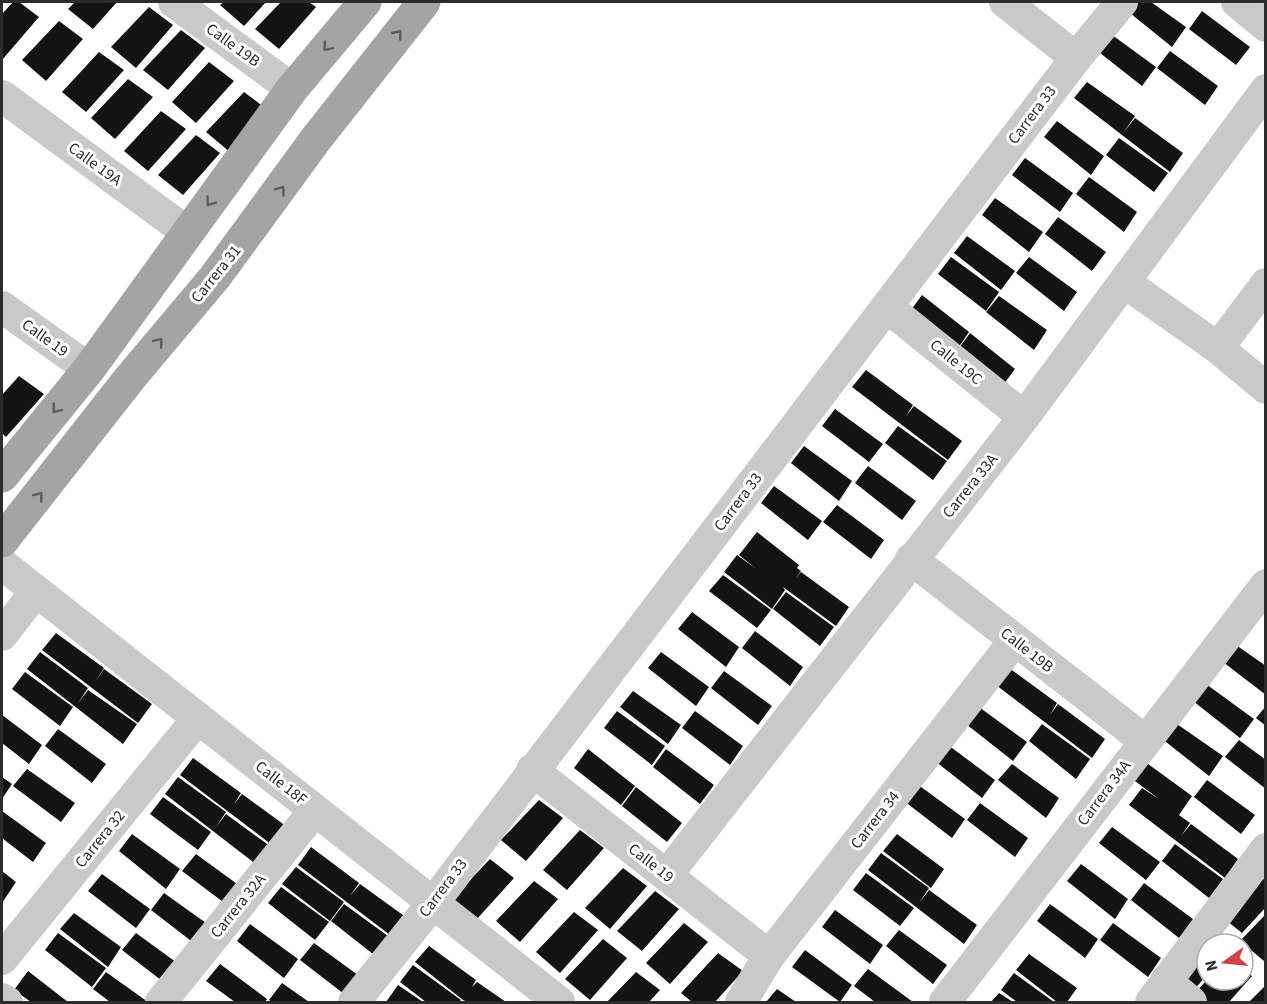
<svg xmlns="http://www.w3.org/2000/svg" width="1267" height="1004" font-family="'Source Sans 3',sans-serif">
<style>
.building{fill:#131313}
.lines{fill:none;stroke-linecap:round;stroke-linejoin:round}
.minor{stroke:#c9c9c9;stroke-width:32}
.major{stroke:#a4a4a4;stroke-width:33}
.oneway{stroke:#5c5c5c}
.labels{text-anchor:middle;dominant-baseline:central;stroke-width:6;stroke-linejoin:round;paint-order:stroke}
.street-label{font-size:16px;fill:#2c2c2c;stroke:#fff}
</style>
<rect width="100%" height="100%" fill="#fff"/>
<path class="building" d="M13,2h6l20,15 -37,43v-46z
M75,2h42l-24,27 -25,-20z
M224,2h42l-22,24 -24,-21z
M281,2h28l7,5 -37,42 -24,-20z
M1131,2h20l35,25 -14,20 -47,-38z
M149,7l24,18 -37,43 -25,-21z
M1202,11l48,36 -14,18 -47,-36z
M59,21l24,18 -37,42 -24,-21z
M181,30l24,18 -37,42 -25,-20z
M1108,32l48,35 -14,19 -47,-37z
M1170,51l48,35 -13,19 -48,-37z
M99,52l25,18 -38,42 -24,-20z
M209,62l25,19 -38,42 -24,-21z
M128,79l25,18 -38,42 -24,-21z
M1087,82l48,34 -12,17 12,-15 48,35 -13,19 -96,-74z
M244,92l24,18 -37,43 -25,-21z
M161,111l25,18 -38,42 -24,-20z
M1057,121l47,35 -13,19 -47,-38z
M196,135l24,18 -37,42 -25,-20z
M1119,138l49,35 -14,19 -48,-37z
M1025,158l48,35 -13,19 -48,-37z
M1089,177l48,35 -13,20 -48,-38z
M995,198l48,34 -14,20 -47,-37z
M1058,217l48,35 -14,19 -47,-37z
M967,236l48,35 -14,19 -47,-37z
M951,257l48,35 -13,19 -48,-37z
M1029,257l48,35 -13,19 -48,-38z
M922,295l47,37 -13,19 -48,-37z
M999,296l48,34 -13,20 -48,-38z
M970,333l45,36 -14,19 -45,-36z
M866,370l47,35 -7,11 8,-10 48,35 -14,19 -96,-73z
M19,376l25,18 -38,43 -4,-4v-38z
M835,409l48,35 -14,18 -47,-36z
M898,426l49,35 -14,19 -48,-37z
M804,446l48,35 -13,20 -48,-38z
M868,466l48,35 -14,19 -47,-37z
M774,486l48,35 -14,19 -47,-37z
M837,505l47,35 -13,19 -48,-37z
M757,532l42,33 -2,3 4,3 -5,7 5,-6 48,35 -13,19 -53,-39 2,3 -13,19 -48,-37 13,-17 18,13 -16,-13z
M723,575l48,35 -14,18 -48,-37z
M786,592l48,35 -14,19 -47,-37z
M692,612l47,35 -13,20 -48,-38z
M755,631l48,36 -13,19 -48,-38z
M56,633l48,35 -9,14 9,-13 48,35 -14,19 -96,-73z
M1236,645l30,21v29l-43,-33z
M40,652l48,36 -10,15 10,-13 49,34 -14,20 -96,-75z
M661,652l48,35 -13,19 -48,-38z
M1009,668l48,35 -7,12 8,-11 47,35 -13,19 -96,-73z
M724,671l48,35 -14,19 -47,-37z
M25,672l48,35 -13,19 -48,-37z
M1206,684l48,35 -14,19 -47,-37z
M633,691l48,34 -13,19 -48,-37z
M1266,706v20l-10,-8z
M979,707l48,35 -14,19 -47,-37z
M617,711l48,35 -13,19 -48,-37z
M695,711l48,35 -13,19 -48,-37z
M2,715l40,30 -13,19 -27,-21z
M1174,722l49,34 -14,20 -48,-38z
M1042,724l48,35 -14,20 -47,-38z
M58,729l48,35 -14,19 -47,-37z
M1239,740l27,20v29l-41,-32z
M948,745l47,35 -13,18 -47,-37z
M588,749l47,37 -14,19 -47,-37z
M666,749l48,36 -14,19 -47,-37z
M193,758l48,35 -7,11 8,-10 48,35 -14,19 -96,-73z
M1144,761l48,35 -13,19 11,8 -9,13 10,-12 47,35 -13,19 -96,-73 13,-17 17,11 -28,-21z
M1012,764l47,34 -13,20 -48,-38z
M27,769l48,34 -14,19 -48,-36z
M2,777l10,7 -10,15z
M178,777l48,35 -10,15 10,-13 48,35 -13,19 -96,-74z
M1207,780l48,35 -14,19 -47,-37z
M917,784l48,35 -13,19 -48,-37z
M636,787l46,36 -15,19 -45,-36z
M163,797l48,35 -13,18 -48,-36z
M539,800l24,18 -37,43 -25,-21z
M980,803l48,35 -13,19 -48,-37z
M2,811l44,32 -13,19 -31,-24z
M1112,827l48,35 -14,18 -47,-37z
M580,830l24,18 -37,42 -24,-20z
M132,834l48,35 -14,20 -47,-38z
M897,834l47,35 -13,19 -48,-37z
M1175,844l48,35 -14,19 -47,-37z
M311,847l48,36 -9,13 10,-12 47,34 -13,20 -96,-73z
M881,853l48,35 -10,15 10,-13 48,35 -13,19 -96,-74z
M196,854l48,35 -13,19 -49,-37z
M490,859l24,19 -38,42 -24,-21z
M1081,864l47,35 -13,20 -48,-38z
M296,867l48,35 -14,19 -48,-37z
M623,868l24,18 -37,43 -25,-21z
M2,871l14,11 -14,21z
M866,873l48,35 -14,18 -47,-36z
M1255,873l11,8v26l-24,26 -25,-20z
M102,874l48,35 -14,19 -48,-37z
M534,881l24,18 -38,43 -24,-21z
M1144,883l49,36 -14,19 -48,-38z
M281,887l48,35 -14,18 -47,-37z
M655,891l24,18 -37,42 -25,-20z
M164,893l49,35 -14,19 -48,-37z
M344,904l48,35 -14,19 -47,-37z
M1050,904l48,35 -13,19 -48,-37z
M835,910l48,35 -13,19 -48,-37z
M574,912l24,18 -38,43 -24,-21z
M74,913l47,34 -13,20 -48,-38z
M1266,914v46l-2,1 -24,-20z
M684,923l24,19 -38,42 -24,-21z
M1113,923l48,35 -13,19 -48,-37z
M250,924l48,35 -14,19 -47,-37z
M899,930l48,35 -14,19 -47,-38z
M58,933l48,35 -14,19 -47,-37z
M136,933l48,35 -14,19 -48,-37z
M603,939l24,19 -37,42 -25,-21z
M314,943l48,35 -14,19 -48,-37z
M429,946l47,34 -4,7 5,-5 29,20h-38l-5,-2 -48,-38z
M1207,947v28l-22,25 -25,-20z
M805,950l47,35 -12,17 -48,-35z
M718,953l25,18 -28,31h-23l-11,-9z
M1029,954l48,34 -10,14h-10l-41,-32z
M220,964l47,35 -2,3h-30l-29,-21z
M413,965l48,35 -2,2h-33l-26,-20z
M868,969l45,33h-38l-21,-16z
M1243,970l9,6 -23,26h-34l-5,-4 17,-18h36z
M28,971l40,31h-37l-17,-12z
M106,972l42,30h-38l-17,-13z
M636,972l24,18 -11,12h-42z
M1014,973l40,29h-37l-16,-12z
M282,983l27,19h-37l-3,-2z
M398,985l25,17h-37z
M1266,985v17h-17z
M777,989l19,13h-30z
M999,993l14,9h-22z"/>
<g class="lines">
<path class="minor" d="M174,2l118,87
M1005,2l71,56
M1237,2l29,24
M2,96l186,137
M1124,282l94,66 48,40
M2,307l87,62
M887,307l137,110
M1218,348l48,-64
M911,559l233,181
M2,564l557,438
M2,635l34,-44
M532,770l237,186
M667,875l357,-458 242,-327
M2,959l196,-241
M1166,981l25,21
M2,999l5,3
M161,1002l154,-192
M354,1002l79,-99 643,-845 46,-56
M741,1002l28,-46 246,-316
M945,1002l321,-417
M1151,1002l115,-153"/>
<path class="major" d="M2,476l87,-107 203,-280 73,-87
M2,541l128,-163 85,-101 101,-138 108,-137"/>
</g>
<defs><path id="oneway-chevron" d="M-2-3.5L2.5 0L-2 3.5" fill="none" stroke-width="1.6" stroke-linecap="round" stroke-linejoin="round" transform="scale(1.5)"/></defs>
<g class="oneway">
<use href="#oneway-chevron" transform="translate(398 34) rotate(-51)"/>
<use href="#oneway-chevron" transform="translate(327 47) rotate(130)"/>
<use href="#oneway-chevron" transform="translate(281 190) rotate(-54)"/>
<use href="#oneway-chevron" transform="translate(210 202) rotate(126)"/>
<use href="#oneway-chevron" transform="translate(159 342) rotate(-50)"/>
<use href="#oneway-chevron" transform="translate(56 409) rotate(129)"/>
<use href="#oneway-chevron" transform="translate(39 496) rotate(-52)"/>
</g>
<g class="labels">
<g class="street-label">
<text transform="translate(233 45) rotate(36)">Calle 19B</text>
<text transform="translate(1032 115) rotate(-53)">Carrera 33</text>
<text transform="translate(95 164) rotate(36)">Calle 19A</text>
<text transform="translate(216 274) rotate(-51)">Carrera 31</text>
<text transform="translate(45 338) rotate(36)">Calle 19</text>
<text transform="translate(956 362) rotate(39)">Calle 19C</text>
<text transform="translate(970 486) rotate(-51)">Carrera 33A</text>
<text transform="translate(738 502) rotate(-53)">Carrera 33</text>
<text transform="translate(1027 650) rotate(38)">Calle 19B</text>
<text transform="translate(281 783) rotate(38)">Calle 18F</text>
<text transform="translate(1104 793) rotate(-53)">Carrera 34A</text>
<text transform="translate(875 820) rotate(-52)">Carrera 34</text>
<text transform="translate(100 839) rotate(-51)">Carrera 32</text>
<text transform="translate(651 863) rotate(38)">Calle 19</text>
<text transform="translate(443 888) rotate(-53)">Carrera 33</text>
<text transform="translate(238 906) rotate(-51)">Carrera 32A</text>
</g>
</g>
<rect width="1267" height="1004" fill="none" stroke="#2c2c2c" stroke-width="6"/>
<g transform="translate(1225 962) rotate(255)"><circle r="28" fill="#ffffff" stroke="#ababab" stroke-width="1.5"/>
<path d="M0-4.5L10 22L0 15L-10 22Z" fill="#d04247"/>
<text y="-9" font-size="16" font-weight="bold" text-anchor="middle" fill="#2c2c2c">N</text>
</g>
</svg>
